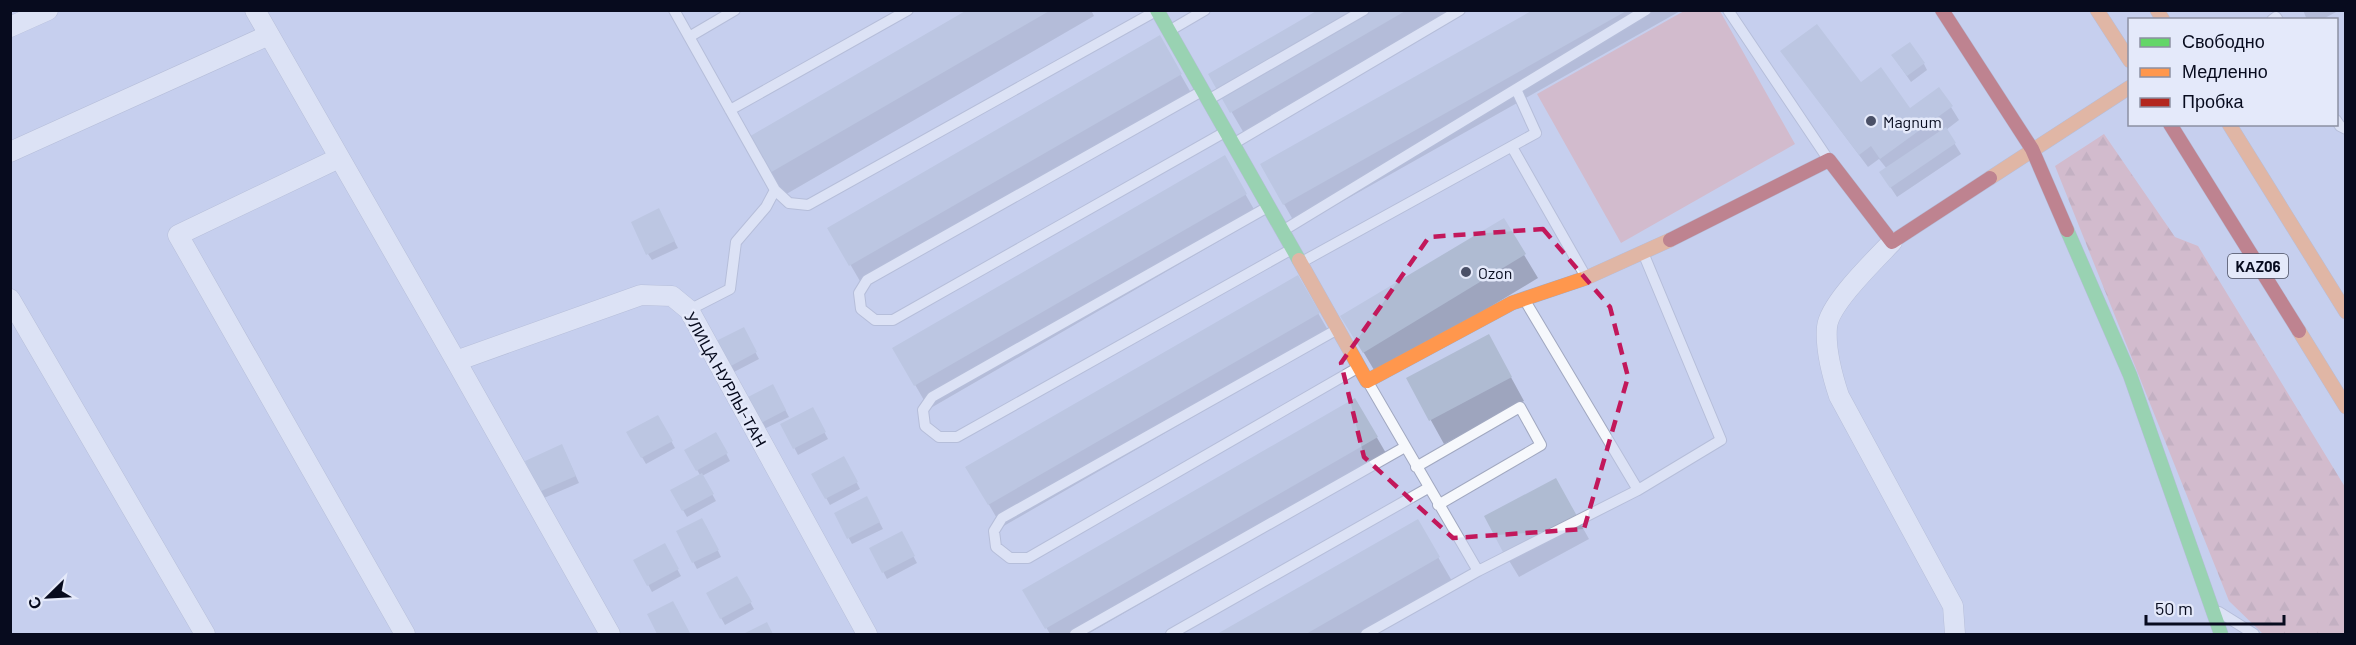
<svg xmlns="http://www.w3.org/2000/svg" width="2356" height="645" font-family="Barlow,sans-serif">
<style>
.green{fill:#dfa2a4}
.forest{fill:url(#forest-firs)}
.shadow{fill:#0003}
.building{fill:#afbbd2}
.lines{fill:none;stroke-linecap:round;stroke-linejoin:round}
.lane-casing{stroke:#a1a8c0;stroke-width:12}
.street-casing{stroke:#a1a8c0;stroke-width:21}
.fast-casing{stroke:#a1a8c0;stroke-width:15}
.slow-casing{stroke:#a1a8c0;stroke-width:15}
.jam-casing{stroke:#a1a8c0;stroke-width:15}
.lane{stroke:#f6f8fc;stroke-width:10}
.street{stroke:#f6f8fc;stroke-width:20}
.fast{stroke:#63d668;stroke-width:14}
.slow{stroke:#ff974d;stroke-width:14}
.jam{stroke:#b3261e;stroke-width:14}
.marked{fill:none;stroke:#c2185b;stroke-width:4.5;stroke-dasharray:12 8;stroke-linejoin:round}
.poi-dot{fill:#4a5067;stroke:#e4e9fa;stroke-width:2}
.labels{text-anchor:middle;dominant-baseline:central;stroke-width:5;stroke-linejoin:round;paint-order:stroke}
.shield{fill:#e4e9fa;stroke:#494e60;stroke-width:1.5}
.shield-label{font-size:15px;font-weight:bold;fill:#070b1e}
.poi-label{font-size:16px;fill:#070b1e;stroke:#e4e9fa;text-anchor:start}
.street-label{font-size:16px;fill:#070b1e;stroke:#e4e9fa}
</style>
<defs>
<pattern id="forest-firs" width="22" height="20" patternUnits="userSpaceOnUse" patternTransform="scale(1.5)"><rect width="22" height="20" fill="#dfa2a4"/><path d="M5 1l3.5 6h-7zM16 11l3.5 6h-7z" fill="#be8a8d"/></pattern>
</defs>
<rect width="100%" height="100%" fill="#c6cfee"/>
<path class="green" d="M1684,11h36l75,133 -174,99 -84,-149z"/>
<path class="forest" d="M2104,134l71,103 23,9 147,241v147h-82l-34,-33 -174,-435z"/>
<path class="shadow" d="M970,10h121l3,6 -311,180 -34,-58z
M1321,10h140l-216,125 -35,-60z
M1536,10h146l-385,217 -35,-62z
M2303,10h37l-19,10h-14z
M1159,37l35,61 -330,190 -35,-60z
M1782,52l79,32 49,26 41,-3 8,13 -13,10 15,24 -64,43 -10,-15v-13l-8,-10 -11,8z
M1897,62l27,2 3,6 -16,12z
M1224,157l35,61 -330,191 -35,-61z
M662,217l16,31 -26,12 -4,-6z
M1503,220l35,58 -161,97 -35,-59z
M1297,277l35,60 -330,190 -35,-60z
M743,329l16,30 -25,13 -16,-30z
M1501,359l23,42 -80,43 -36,-65z
M773,386l16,31 -25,12 -16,-30z
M1355,400l35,60 -302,174h-38l-25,-43z
M812,409l16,30 -30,16 -16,-31z
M658,417l17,31 -29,16 -18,-31z
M716,434l14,27 -28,15 14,25 -29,16 -15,-26 28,-16 -14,-25z
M565,452l14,31 -35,15 -17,-37z
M844,458l16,31 -30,16 -17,-31z
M867,498l16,31 -31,15 -16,-30z
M1569,503l20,36 -70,38 -14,-23z
M1417,521l35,60 -93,53h-139z
M706,526l15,31 -24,12 -19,-37z
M901,533l16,30 -30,16 -16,-31z
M664,545l17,31 -29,16 -17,-32z
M737,578l17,31 -29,16 -17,-31z
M677,609l12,25h-30l-10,-19z"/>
<path class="building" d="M967,10h84l-283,164 -21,-36z
M1318,10h89l-177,103 -22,-39z
M1533,10h95l-345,195 -23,-41z
M1817,24l44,58 20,-15 29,41 29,-21 14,19 -73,53 -9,-13 -12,9 -79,-104z
M1160,35l22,39 -333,192 -22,-38z
M1910,42l15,21 -18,13 -16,-21z
M1946,127l10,16 -66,45 -11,-16z
M1225,155l22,39 -333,192 -22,-38z
M659,208l16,33 -29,14 -15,-33z
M1504,218l22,36 -163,99 -23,-37z
M1298,275l22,38 -332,192 -23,-38z
M744,327l13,25 -28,15 -13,-26z
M1489,334l23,43 -83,44 -23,-43z
M773,384l13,26 -27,14 -13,-26z
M1355,398l23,39 -333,192 -23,-39z
M813,407l13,25 -33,17 -13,-25z
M658,415l15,26 -32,17 -15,-26z
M716,432l12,21 -32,18 -12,-21z
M562,444l14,32 -37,16 -14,-31z
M844,456l14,26 -33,17 -14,-25z
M702,473l12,21 -32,17 -12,-21z
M1556,478l21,38 -73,38 -20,-38z
M867,496l13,26 -33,17 -13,-26z
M702,518l17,32 -27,13 -16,-32z
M1418,519l22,38 -134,77h-89z
M902,531l13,25 -33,17 -13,-25z
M665,543l14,26 -32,17 -14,-26z
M737,576l15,26 -32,17 -14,-26z
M673,601l17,32 -33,1 -10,-20z
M767,622l6,12h-30z"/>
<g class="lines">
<g class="lane-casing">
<path id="lane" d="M674,10l101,180 14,13 19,2 348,-194
M1728,10l100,149
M2272,20l4,-3 2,3
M1169,31l36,-21
M689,37l46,-27
M1202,91l-335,189 -8,13 2,16 14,11h18l332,-188
M1208,100l156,-90
M730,110l178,-100
M2336,120l4,6 6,3
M1233,144l227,-134
M1512,147l74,130
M1266,208l-334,189 -9,13 2,16 14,11h18l335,-188
M1284,230l362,-220
M1300,263l236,-130 -20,-44
M1524,299l114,191
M689,310l41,-21 6,-47 30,-35 9,-17
M1336,330l-334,188 -8,13 2,16 14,11h18l331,-191
M1368,382l110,189
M1416,467l104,-60 21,38 -103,60
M2219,612l35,22
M1075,634l330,-187
M1171,634l257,-146
M1366,634l112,-63 160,-81 83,-50 -77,-185"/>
</g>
<g class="street-casing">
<path id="street" d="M255,10l201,351 154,273
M10,27l38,-17
M10,152l259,-117
M339,158l-161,77 227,399
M1892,242c-17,18 -63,62 -65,85 -2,23 5,48 12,69l114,210 2,28
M10,299l195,335
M456,361l185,-66 31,1 17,14 178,324"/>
</g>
<g class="fast-casing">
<path id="fast" d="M1157,10l142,250
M2067,230l63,145 91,259"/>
</g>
<g class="slow-casing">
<path id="slow" d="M2097,10l33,51
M2157,10l6,10
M2229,124l117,188
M1990,178l140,-91
M1299,260l68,121 145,-78 74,-25 84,-38
M2299,331l47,76"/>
</g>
<g class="jam-casing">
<path id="jam" d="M1942,10l90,139 35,81
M2170,124l129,207
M1670,240l159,-80 63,82 98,-64"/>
</g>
<use href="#lane" class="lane"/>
<use href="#street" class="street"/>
<use href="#fast" class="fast"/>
<use href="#slow" class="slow"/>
<use href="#jam" class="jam"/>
</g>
<path d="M0 0H2356V645H0ZM1543,229l67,78 18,70 -44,152 -131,9 -89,-81 -23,-94 88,-126z" fill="#c6cfee" fill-opacity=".55" fill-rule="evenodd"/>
<path class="marked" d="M1543,229l67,78 18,70 -44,152 -131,9 -89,-81 -23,-94 88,-126z"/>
<g class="poi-dot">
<circle cx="1871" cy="121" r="6"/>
<circle cx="1466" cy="272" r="6"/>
</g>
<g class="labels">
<rect class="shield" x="2228" y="254" width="60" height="24" rx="4.5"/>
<g class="shield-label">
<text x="2258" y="266">KАZ06</text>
</g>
<g class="poi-label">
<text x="1883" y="121">Magnum</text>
<text x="1478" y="272">Ozon</text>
</g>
<g class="street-label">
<text transform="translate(726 379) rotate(61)">УЛИЦА НУРЛЫ-ТАН</text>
</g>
</g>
<rect width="2356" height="645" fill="none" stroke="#070b1e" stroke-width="24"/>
<rect x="2128" y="18" width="210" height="108" fill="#e4e9fa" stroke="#8c90a2" stroke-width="1.5"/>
<rect x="2140" y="38" width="30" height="9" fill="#63d668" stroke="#8c90a2" stroke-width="1.5"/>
<text x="2182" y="48" font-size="18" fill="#070b1e">Свободно</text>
<rect x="2140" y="68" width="30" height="9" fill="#ff974d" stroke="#8c90a2" stroke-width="1.5"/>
<text x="2182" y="78" font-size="18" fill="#070b1e">Медленно</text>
<rect x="2140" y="98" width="30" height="9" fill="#b3261e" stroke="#8c90a2" stroke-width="1.5"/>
<text x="2182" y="108" font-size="18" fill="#070b1e">Пробка</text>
<g transform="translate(48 597) rotate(246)" stroke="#e4e9fa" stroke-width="4.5" paint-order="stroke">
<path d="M0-4.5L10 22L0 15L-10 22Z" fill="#070b1e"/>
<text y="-9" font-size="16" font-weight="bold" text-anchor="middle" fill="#070b1e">С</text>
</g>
<path d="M2146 615v9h138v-9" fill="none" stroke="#070b1e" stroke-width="3"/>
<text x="2155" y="615" font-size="18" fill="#070b1e" stroke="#e4e9fa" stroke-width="4.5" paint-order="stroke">50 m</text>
</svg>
